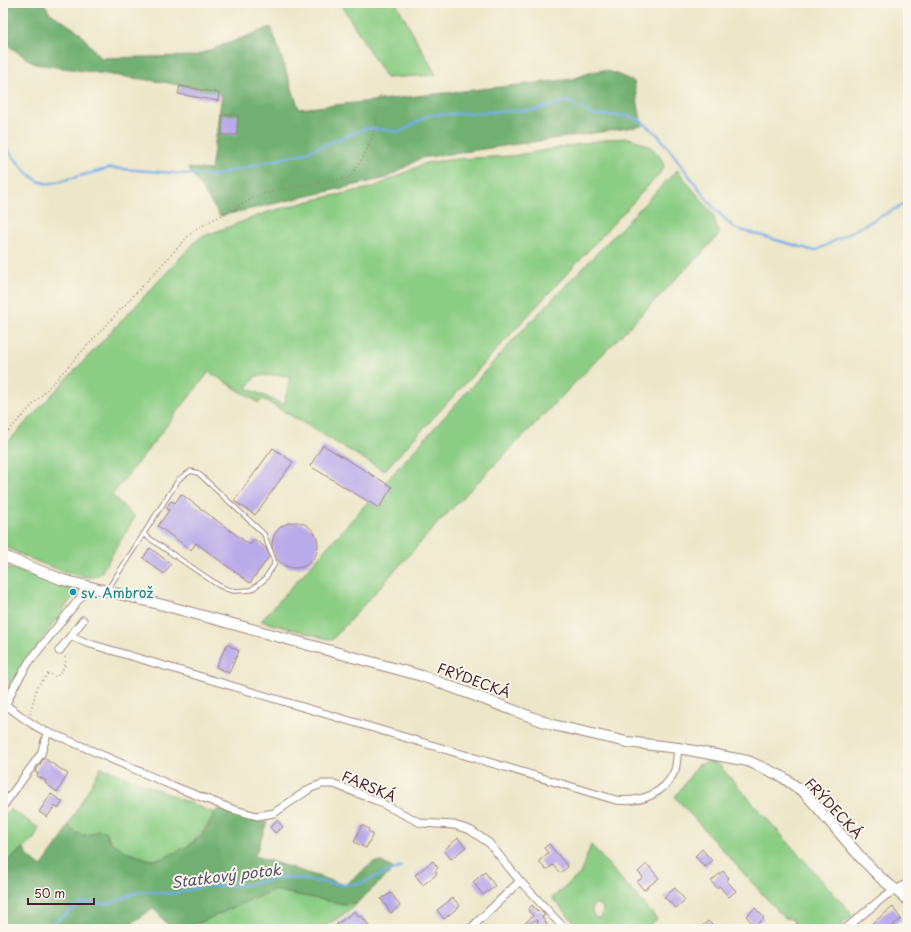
<svg xmlns="http://www.w3.org/2000/svg" width="911" height="932" font-family="'Playpen Sans',sans-serif">
<style>
.green{fill:#8ccd85;stroke:#6b7658;fill-rule:evenodd}
.forest{fill:#71b072;stroke:#5e684e}
.lines{fill:none;stroke-linecap:round;stroke-linejoin:round}
.stream{stroke:#75ade4;stroke-width:2.5}
.building{fill:#b9aae9}
.lane-casing{stroke:#9c837a;stroke-width:5.5}
.street-casing{stroke:#9c837a;stroke-width:9}
.secondary-casing{stroke:#9c837a;stroke-width:12}
.path{stroke:#9c837a;stroke-width:1.5;stroke-dasharray:1 3;stroke-linecap:butt}
.lane{stroke:#fff;stroke-width:3.5}
.street{stroke:#fff;stroke-width:7}
.secondary{stroke:#fff;stroke-width:10}
.culture-dot{fill:#0f9aa8;stroke:#fbf7ec;stroke-width:1.5}
.labels{text-anchor:middle;dominant-baseline:central;stroke-width:4;stroke-linejoin:round;paint-order:stroke}
.culture-label{font-size:14px;fill:#0d838f;stroke:#fbf7ec;text-anchor:start}
.street-label{font-size:14px;fill:#4a1f2b;stroke:#fbf7ec}
.water-label{font-size:15px;font-style:italic;fill:#59516c;stroke:#fbf7ec}
</style>
<rect width="100%" height="100%" fill="#fbf7ec"/>
<filter id="ink" filterUnits="userSpaceOnUse"><feTurbulence type="fractalNoise" baseFrequency=".025" numOctaves="2"/><feDisplacementMap in="SourceGraphic" scale="8" xChannelSelector="R" yChannelSelector="G"/><feConvolveMatrix kernelMatrix="1 2 1 2 8 2 1 2 1" color-interpolation-filters="sRGB"/></filter>
<filter id="wash" filterUnits="userSpaceOnUse"><feTurbulence type="fractalNoise" baseFrequency=".012" numOctaves="4" result="noise"/><feDisplacementMap in="SourceGraphic" scale="16" xChannelSelector="R" yChannelSelector="G"/><feGaussianBlur stdDeviation="0.9" result="paint"/><feColorMatrix in="noise" values="0 0 0 0 0 0 0 0 0 0 0 0 0 0 0 0 0 1.4 0 .05"/><feComposite in="paint" operator="in"/></filter>
<g filter="url(#wash)">
<rect width="100%" height="100%" fill="#ede7ca"/>
<path class="green" d="M340,3h56l40,72 -50,3z
M628,138c16,4 31,11 36,28l-3,6 -277,299 -121,-72 -4,4 -50,-31 -97,123 23,22 -34,56c-2,1 -6,4 -8,4 -18,2 -73,-22 -90,-31v-99l196,-209 69,-26 50,-13 56,-12 52,-24 30,-4 56,-3 97,-17zM273,375l17,1 -6,29 -37,-17 9,-12z
M677,170l36,44 6,21 -281,288 -106,117 -71,-19 254,-283z
M3,566l74,25 -74,102z
M708,762l10,2 135,151 -17,14h-39l-5,-10 -8,-1 -109,-121 23,-32z
M101,767l113,46c-7,20 -33,43 -55,46 -11,2 -23,-2 -33,-7 -9,-5 -15,-8 -19,-18l-9,-4c-10,8 -20,6 -29,-3v-3z
M10,809l29,19 -5,11 -31,26v-50z
M591,845l66,74 -12,10h-65l-28,-31 28,-24zM597,904l5,2 1,5 -2,6 -4,1c-5,-4 -6,-7 -4,-13z
M273,890l71,14 13,-1 -2,3 -33,23h-119l-5,-6z"/>
<path class="forest" d="M3,3h41l6,10 28,18 23,27 93,-2 77,-29 28,82 274,-30c30,-12 32,-11 61,3l8,44 -221,32 -35,20 -166,38 -32,-48 23,2 11,-75 -53,-12 -134,-19 -32,-22z
M218,809l31,10 18,3 -12,34 90,29 29,-23h8l12,7 -37,34 -13,1 -71,-14 -88,39h-14l-17,-21 -31,21h-120v-64l21,-17 3,7 14,12 21,-29 7,-14v3c9,9 19,11 29,3l7,1 5,11 19,11 22,7 10,-1 27,-13 11,-8 9,-11 6,-14z"/>
<g class="lines">
<path class="stream" d="M3,144l23,28 12,9 11,3 61,-16 101,8 93,-23 63,-25 33,4 29,-17 106,-5 32,-9 27,14 33,1 14,5 18,15 54,71 21,21 81,23 93,-49
M37,929l12,-3 33,-23 26,1 32,-13 33,3 31,-8 42,-1 37,-8 62,8 16,-2 40,-16"/>
</g>
<g id="blocks">
<path class="building" d="M180,86l39,7 -1,8 -40,-7z
M222,115h16l-1,20h-15z
M323,445l69,42 -13,21 -69,-42z
M273,448l20,14 -38,53 -21,-14z
M181,494l69,51 4,-6 12,9 3,9 -19,26 -54,-40 -5,7 -33,-24 11,-16 -3,-2 5,-7 4,2z
M272 545a23 23 0 1 1 46 0a23 23 0 1 1-46 0Z
M150,548l21,16 -7,10 -21,-16z
M227,644l12,7 -10,22 -13,-6z
M44,758l24,16 -11,18 -12,-9 1,-2 -9,-5 1,-2 -3,-2z
M51,794l12,8 -5,7 -3,-3 -8,11 -8,-5z
M277,820l6,7 -8,6 -5,-6z
M362,825l7,4 -1,2 5,3 -7,14 -12,-6z
M458,838l8,9 -15,12 -7,-9z
M549,844l19,23 -8,6 -7,-8 -7,5 -7,-9 9,-8 -4,-5z
M702,849l10,12 -7,6 -10,-11z
M433,861l5,7 -3,3 2,3 -14,11 -8,-10z
M647,864l12,14 -15,12 -7,-8 6,-5 -5,-5z
M723,871l6,7 -3,2 10,11 -7,6 -10,-11 -2,2 -6,-7z
M485,872l10,14 -12,9 -10,-13z
M675,888l10,12 -9,8 -12,-11z
M391,893l9,13 -9,7 -10,-14z
M453,898l7,8 -16,13 -7,-9z
M532,905l6,7 2,-2 5,5 -3,2 8,12h-21l9,-7 -2,-2 -9,5 -2,-2 8,-7 -5,-6z
M893,907l8,12 -13,10h-23z
M755,908l9,10 -9,8 -9,-10z
M355,911l4,6 2,-1 4,4 6,9h-22l-2,-3 -6,3 -4,-5z
M708,921l8,8h-17z"/>
</g>
</g>
<g filter="url(#ink)">
<use href="#blocks" fill-opacity="0" stroke="#9c837a" stroke-width="1"/>
<g class="lines">
<g class="lane-casing">
<path id="lane" d="M108,589l71,-110 12,-8 7,2 66,61 10,26v5l-10,15 -13,10 -17,1 -8,-2 -8,-4 -75,-51"/>
</g>
<g class="street-casing">
<path id="street" d="M71,636l16,7 529,157c25,3 49,-6 59,-30 2,-7 2,-15 3,-22
M59,651l24,-31
M6,705c20,15 33,26 57,33l110,48 59,23 25,7 17,-3 37,-25 11,-4h12l41,16 46,23 33,2 16,5 19,13 31,38 45,48
M3,710l12,-25 14,-23 51,-64 5,-12
M3,806l38,-52 6,-20
M470,929l50,-48
M845,929l40,-33 23,-13"/>
</g>
<g class="secondary-casing">
<path id="secondary" d="M3,556l60,24 104,26 255,70 131,49 74,17 51,6 70,13 33,15 24,17 58,67 19,19 26,21"/>
</g>
<path class="path" d="M3,437l191,-207 67,-36 54,-11 34,-5c21,-28 30,-51 31,-86
M30,714l7,-27 11,-13h3l5,3c6,-6 11,-11 9,-20"/>
<use href="#lane" class="lane"/>
<use href="#street" class="street"/>
<use href="#secondary" class="secondary"/>
</g>
</g>
<circle class="culture-dot" cx="73" cy="592" r="4"/>
<g class="labels">
<g class="culture-label">
<text x="81" y="592">sv. Ambrož</text>
</g>
<g class="street-label">
<text transform="translate(474 680) rotate(20)">FRÝDECKÁ</text>
<text transform="translate(369 786) rotate(23)">FARSKÁ</text>
<text transform="translate(834 808) rotate(47)">FRÝDECKÁ</text>
</g>
<g class="water-label">
<text transform="translate(226 875) rotate(-7)">Statkový potok</text>
</g>
</g>
<rect width="911" height="932" fill="none" stroke="#fbf7ec" stroke-width="16"/>
<path d="M28 898v6h66v-6" fill="none" stroke="#4a1f2b" stroke-width="2"/>
<text x="34" y="898" font-size="12" fill="#4a1f2b" stroke="#fbf7ec" stroke-width="3" paint-order="stroke">50 m</text>
</svg>
